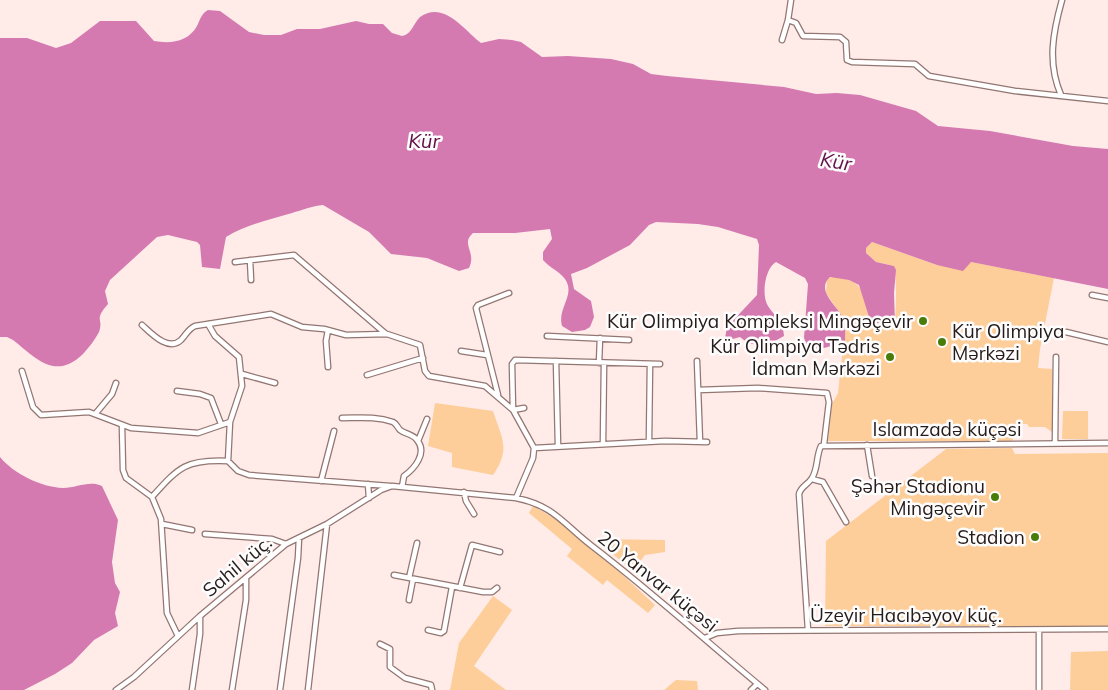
<svg xmlns="http://www.w3.org/2000/svg" width="1108" height="690" font-family="Mulish,sans-serif">
<style>
.green{fill:#fece9a}
.water{fill:#d47ab1}
.lines{fill:none;stroke-linecap:round;stroke-linejoin:round}
.street-casing{stroke:#927672;stroke-width:7}
.street{stroke:#fff;stroke-width:4.5}
.poi-dot{fill:#497c09;stroke:#fdfdfd;stroke-width:2}
.labels{text-anchor:middle;dominant-baseline:central;stroke-width:5;stroke-linejoin:round;paint-order:stroke}
.poi-label{font-size:19px;fill:#261b1a;stroke:#fdfdfd;text-anchor:end}
.street-label{font-size:19px;fill:#261b1a;stroke:#fdfdfd}
.water-label{font-size:20px;font-style:italic;fill:#611149;stroke:#fdfdfd}
</style>
<rect width="100%" height="100%" fill="#ffebe8"/>
<path class="green" d="M872,242l65,23 34,-3 83,16 -14,71 -2,19 14,1v63l-7,-5h-16l-2,-3h-6l-9,17h-184l4,-37 6,-11 7,-63 -2,-12 -17,-25 1,-14c5,-3 9,-2 16,-1 25,7 19,21 27,41l8,5 17,-1c1,-11 2,-48 -1,-57l-18,-4 -10,-9v-5z
M435,403l58,8c9,28 18,38 0,64l-41,-8v-14l-24,-7z
M1063,411h25v28h-26z
M1012,448l3,6 93,-1v173h-283l1,-85 120,-92z
M533,506c46,24 84,64 122,99l-7,8 -41,-33 -4,5 -36,-29 5,-7 -43,-36z
M595,539l70,1v12l-20,3 -12,16z
M493,596l19,14 -38,56 32,24h-56l9,-47z
M1108,651v39h-38l1,-38z
M676,680l21,1 1,9h-34z"/>
<path class="water" d="M208,10l12,1 29,21 15,3h17l16,-6h23l36,-8 13,3h14l9,9 10,3c10,-2 11,-12 18,-19 24,-17 45,14 61,26l18,-4 13,1 9,2 21,15 26,-1 43,3 22,5 18,10 16,2 117,11 32,7 21,-1 23,2 56,16 22,15 52,5 83,15 35,3v140l-137,-27 -8,9 -26,-6 -65,-23 -6,6v5l10,9 18,4 2,4 -2,23 1,30h-22l-4,-6 -10,-32 -10,-5 -19,-3c-15,14 8,29 13,41 3,7 2,16 2,24l-21,6 -16,-1 -4,-9 4,-54 -3,-6 -29,-16c-11,6 -15,33 -8,44 6,9 16,18 16,30l-11,6 -24,2 -9,-7 -11,3 -4,-2 2,-11 30,-32 2,-50 -2,-6 -39,-12 -20,-3 -42,-2 -7,3 -19,20 -43,23 -16,6 3,15 17,12 3,16 -4,10 -5,3 -13,2 -10,-6c-5,-18 14,-31 3,-47 -6,-8 -15,-11 -22,-19v-8l9,-13 -2,-10 -35,4h-42c-13,11 4,19 -4,35l-10,3 -32,-13 -36,-4 -22,-22 -46,-27c-11,1 -21,5 -31,8 -23,7 -45,11 -66,24l-6,32 -18,-2 -2,-22 -3,-3 -29,-7 -11,2 -47,43 -5,11 3,13c-15,17 -4,14 -9,28 -4,8 -10,15 -16,22 -28,27 -47,4 -70,-14l-6,-3h-7v-299h27l29,10 15,-5 29,-22h36l18,20c17,3 34,1 43,-15 3,-6 4,-12 11,-16z
M0,457c14,17 41,30 63,31 14,0 26,-8 39,-2l16,34 -6,42 3,21 5,9 -5,21 3,13 -24,14 -22,23 -17,11 -31,16h-24z"/>
<g class="lines">
<g class="street-casing">
<path id="street" d="M791,0l-3,20 8,3 7,13 37,1 6,5 1,18 5,2 63,2 14,12 86,15 93,10
M782,40l6,-20
M1061,95c-14,-32 -8,-63 1,-95
M250,260l1,20
M235,262l59,-7 92,79
M1092,295l16,3
M142,325c9,8 26,27 39,15 5,-5 7,-11 14,-14l76,-12 31,13 22,2 22,6 41,-1 33,11 5,26 4,5 56,10 28,24 21,38 -1,10 -17,40
M1066,332l42,10
M547,336l82,4
M461,351l26,4
M556,361l2,85
M697,361l3,81
M599,363l1,-25
M328,367l-2,-26 2,-11
M22,371l11,36 8,8 48,-3 42,16 67,5 32,-11 12,-36 -3,-29 -24,-21 -7,-12
M242,374l33,9
M367,375l56,-17
M698,390l60,-2 69,5 2,9 -5,42
M177,391l23,3 11,4 10,26
M498,395l-22,-87 2,-3 31,-12
M524,408l-11,2 -1,-46 3,-4 145,4
M96,413l16,-19 4,-11
M342,418c17,0 34,-2 51,4 4,2 4,5 7,8 5,4 13,4 17,10 11,13 -3,29 -13,36l-2,11
M122,426l1,44 3,8 26,19 9,22 6,94 11,23
M418,441l9,-22
M649,441l1,-77
M603,443l1,-80
M1055,443l1,-86
M867,445l5,31
M534,448l131,-7 42,1
M228,461l2,-39
M812,479l11,3 23,40
M321,481l13,-50
M368,484l1,14
M464,492l2,9 8,13
M152,497c27,-30 34,-38 76,-36l10,10 11,4 141,11
M162,524l30,6
M205,534l67,5 14,5
M394,575l89,17h9l5,-4
M409,578l8,-35
M460,588l12,-43 28,7
M409,600l4,-21
M428,630l13,3 3,-2 8,-44
M808,630l-9,-136c2,-8 9,-9 13,-16 6,-9 4,-22 9,-32l287,-3
M1039,630v60
M705,638l12,-5 21,-2 370,-2
M380,644l10,5v18l15,11 26,7 1,5
M116,690l18,-13 66,-61 86,-72 41,-20 54,-34 11,-4 124,12c39,8 47,26 76,48 60,46 115,96 173,144
M192,690l8,-56v-18
M232,690l14,-90v-21
M280,690l18,-132 1,-20
M308,690l19,-166
M751,690l6,-6"/>
</g>
<use href="#street" class="street"/>
</g>
<g class="poi-dot">
<circle cx="923" cy="321" r="5"/>
<circle cx="942" cy="342" r="5"/>
<circle cx="890" cy="357" r="5"/>
<circle cx="995" cy="497" r="5"/>
<circle cx="1035" cy="537" r="5"/>
</g>
<g class="labels">
<g class="poi-label">
<text x="913" y="321">Kür Olimpiya Kompleksi Mingəçevir</text>
<text x="952" y="331" text-anchor="start">Kür Olimpiya<tspan x="952" dy="22">Mərkəzi</tspan></text>
<text x="880" y="346">Kür Olimpiya Tədris<tspan x="880" dy="22">İdman Mərkəzi</tspan></text>
<text x="985" y="486">Şəhər Stadionu<tspan x="985" dy="22">Mingəçevir</tspan></text>
<text x="1025" y="537">Stadion</text>
</g>
<g class="street-label">
<text x="947" y="429">Islamzadə küçəsi</text>
<text transform="translate(237 566) rotate(-40)">Sahil küç.</text>
<text transform="translate(658 581) rotate(39)">20 Yanvar küçəsi</text>
<text x="906" y="615">Üzeyir Hacıbəyov küç.</text>
</g>
<g class="water-label">
<text x="424" y="140">Kür</text>
<text transform="translate(836 161) rotate(10)">Kür</text>
</g>
</g>
</svg>
